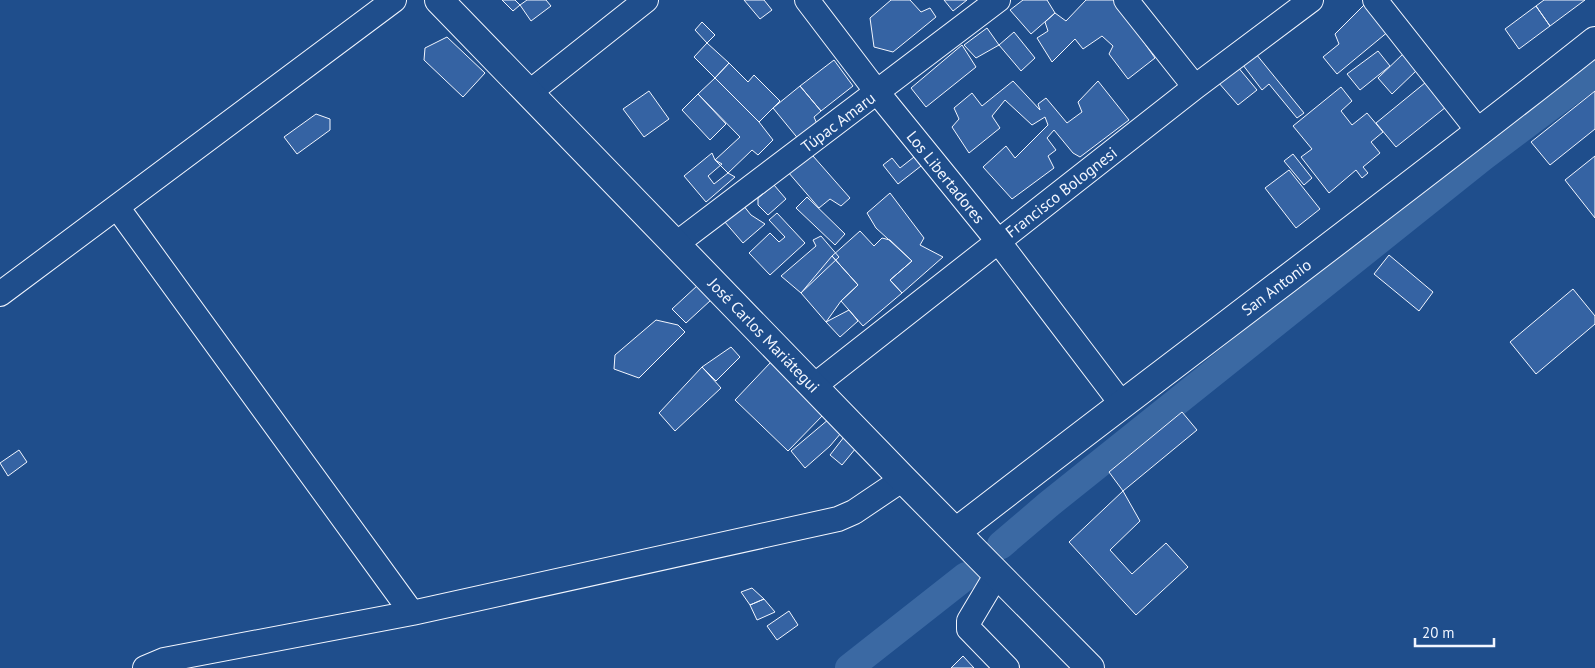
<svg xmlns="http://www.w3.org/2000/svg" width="1595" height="668" font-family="'PT Sans',sans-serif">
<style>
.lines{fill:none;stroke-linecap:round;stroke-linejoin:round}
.canal{stroke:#3b69a3;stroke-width:28}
.building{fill:#3563a3;stroke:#f2f6ff}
.street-casing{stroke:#f2f6ff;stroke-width:26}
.secondary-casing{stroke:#f2f6ff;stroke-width:30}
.street{stroke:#1f4e8c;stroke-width:24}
.secondary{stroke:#1f4e8c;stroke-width:28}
.labels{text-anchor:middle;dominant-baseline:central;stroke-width:4;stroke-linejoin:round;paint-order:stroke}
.street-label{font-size:16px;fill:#f2f6ff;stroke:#1f4e8c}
</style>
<rect width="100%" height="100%" fill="#1f4e8c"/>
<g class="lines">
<path class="canal" d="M1001,545l48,-41 434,-347 112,-84
M849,668l117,-92"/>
</g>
<path class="building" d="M502,0h13l5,5 -7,6z
M527,0h19l5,6 -20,15 -11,-16z
M744,0h20l8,10 -12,9z
M891,0h19l11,12 9,-4 6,9 -43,35 -19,-5 -4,-29z
M944,0h23l-14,11z
M1023,0h24l8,13 -24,21 -21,-24z
M1086,0h28l41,58 -27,21 -19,-25 4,-8 -11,-10 -19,13 -8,-10 -23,23 -15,-24 11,-7 -3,-9 10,-9 11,8z
M1369,0l26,26 -58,48 -14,-17 16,-13 -4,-10z
M1544,0h41l-35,26 -14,-20z
M1536,6l14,20 -31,23 -14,-20z
M702,22l13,13 -8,8 -12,-13z
M987,28l12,17 -23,13 -12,-13z
M1014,32l21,26 -14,13 -22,-26z
M447,37l38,36 -22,24 -39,-37 1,-12z
M707,43l22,20 -14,15 -21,-21z
M962,45l14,22 -50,40 -15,-19z
M1378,51l12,15 -30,24 -13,-16z
M1404,53l13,17 -25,24 -14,-16z
M1256,54l48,59 -7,5 -28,-34 -7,6 -19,-25z
M834,60l19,26 -32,25 -21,-25z
M729,63l19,19 6,-7 26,26 -21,21 -44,-44z
M1237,66l20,24 -19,15 -20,-23z
M715,78l44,44 14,18 -15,15 -6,-5 -24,23 -13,-13 25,-23 -42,-43z
M1431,78l20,25 -55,44 -20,-24z
M1013,81l27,29 -2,-6 8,-6 21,25 15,-11 -4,-10 20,-21 31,39 -49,37 -7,-4 -19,-23 -7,8 9,12 -8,6 6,12 -42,31 -29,-32 23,-21 9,12 33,-33 -3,-8 -13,8 -27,-25 -13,16 8,12 -31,25 -17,-26 7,-8 -5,-11 18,-15 10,13z
M800,86l21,25 -7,6 4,9 -18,15 -27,-33z
M1341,87l11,14 -11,10 11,14 15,-12 16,19 -12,10 9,11 -17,14 5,6 -6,5 -6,-8 -27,23 -28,-36 11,-8 -19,-23z
M649,91l20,28 -25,18 -21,-28z
M1595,91v38l-45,36 -19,-23z
M698,94l28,30 -16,16 -28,-30z
M316,114l14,5v11l-33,24 -13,-17z
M712,153l3,7 7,4 -14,12 6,8 14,-11 7,4 -29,25 -22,-26z
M806,154l7,2 37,42 -9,8 -11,-7 -11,9 -31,-36z
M1293,154l19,24 -8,7 -20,-24z
M1595,156v62l-30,-38z
M914,157l7,9 -23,18 -15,-19 9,-7 8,10z
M1289,170l31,39 -24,19 -31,-40z
M774,185l12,14 -18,16 -10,-10v-7z
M890,193l34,45 -4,7 23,12 -41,36 -12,-13 22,-19 -36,-33 -9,-15z
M807,197l38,37 -10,11 -39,-37z
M743,205l8,10 14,9 -22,19 -19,-22z
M777,213l28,30 -35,32 -21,-22 21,-20 9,9 6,-5 -16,-17z
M860,231l14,15 8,-8 8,2 22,21 -22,19 12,13 -39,33 -22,-25 17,-16 -26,-29z
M821,236l18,21 -38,36 -20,-17 35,-30 -3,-6z
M1389,255l44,37 -14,19 -45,-37z
M832,256l26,29 -17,16 -15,21 -25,-29z
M698,285l13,15 -25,23 -14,-14z
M1573,289l22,27v8l-59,50 -26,-32z
M849,310l9,11 -18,16 -14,-15z
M656,320l22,5 7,7 -46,46 -25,-9 1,-14z
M731,347l9,10 -24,24 -14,-14z
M771,362l53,52 -36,37 -53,-51z
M702,367l19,21 -46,43 -16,-18z
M1182,412l15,18 -74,61 -14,-19z
M829,419l12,14 -11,13 -25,22 -14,-17z
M844,437l12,11 -14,17 -12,-10z
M19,450l8,12 -19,14 -8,-13z
M1123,491l17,30 -30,29 22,24 34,-31 22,24 -52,48 -67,-73z
M752,588l12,11 -14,6 -9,-13z
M764,599l11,13 -18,8 -7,-15z
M789,611l9,14 -21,15 -10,-14z
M963,656l11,12h-23z"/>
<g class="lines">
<g class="street-casing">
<path id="street" d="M807,0l70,92 121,149 123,162
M1126,0l69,87
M1375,0l105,133
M530,92l116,-92
M117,207l295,406
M676,244l322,-244
M0,294l394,-294
M814,386l381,-299 116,-87
M997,574l-28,47v8l38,39
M145,668l19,-8 248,-47 426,-94 16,-7 49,-33"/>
</g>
<g class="secondary-casing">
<path id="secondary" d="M439,0l464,479 187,189
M956,532c212,-165 429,-324 639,-491"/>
</g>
<use href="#street" class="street"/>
<use href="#secondary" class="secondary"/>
</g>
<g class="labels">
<g class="street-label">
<text transform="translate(838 122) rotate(-37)">Túpac Amaru</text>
<text transform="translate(946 177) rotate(51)">Los Libertadores</text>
<text transform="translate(1061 192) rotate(-38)">Francisco Bolognesi</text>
<text transform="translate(1276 287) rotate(-37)">San Antonio</text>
<text transform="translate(764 335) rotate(46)">José Carlos Mariátegui</text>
</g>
</g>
<path d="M1415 638v8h79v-8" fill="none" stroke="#f2f6ff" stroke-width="2.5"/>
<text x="1422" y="638" font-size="15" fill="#f2f6ff" stroke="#1f4e8c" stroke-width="4" paint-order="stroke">20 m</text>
</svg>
